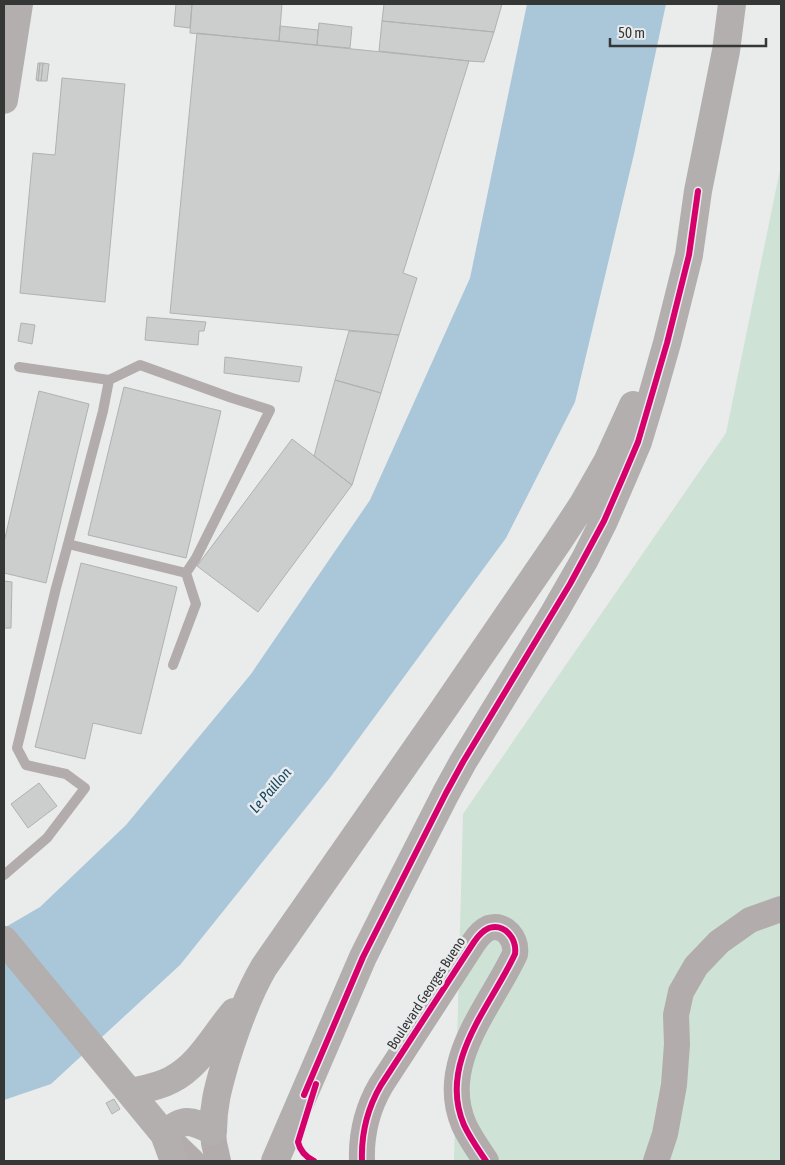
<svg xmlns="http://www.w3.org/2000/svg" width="785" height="1165" font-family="'Asap Condensed',sans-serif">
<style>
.green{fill:#cee2d6}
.water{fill:#aac7da}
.building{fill:#cccdcd;stroke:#b1b1b1}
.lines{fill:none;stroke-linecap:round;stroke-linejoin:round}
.service{stroke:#b3acac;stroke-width:10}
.tertiary{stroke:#b3acac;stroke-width:26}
.primary{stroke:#b4afaf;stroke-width:28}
.cycleway-casing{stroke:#e9ebec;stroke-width:9}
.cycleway{stroke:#d6006c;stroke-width:6}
.labels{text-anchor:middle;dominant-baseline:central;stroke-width:5;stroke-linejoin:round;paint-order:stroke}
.street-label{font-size:14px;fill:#353636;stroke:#e9ebec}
.water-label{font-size:15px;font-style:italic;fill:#154864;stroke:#e9ebec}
</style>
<rect width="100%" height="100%" fill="#eaebeb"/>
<path class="green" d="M781,165v996h-327l9,-347 263,-381z"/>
<path class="water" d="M527,4h139l-32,150 -59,248 -69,136 -177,241 -149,186 -129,119 -47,16v-172l36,-21 86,-82 125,-151 119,-174 100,-222z"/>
<path class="building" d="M176,4h16l-2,24 -16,-2z
M192,4h90l-3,37 -89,-8z
M384,4h118l-8,28 -112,-11z
M382,21l112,11 -10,30 -15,-1 -90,-10z
M319,23l33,4 -2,21 -33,-3z
M280,26l38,4 -1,15 -38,-4z
M197,33l272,28 -66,212 14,5 -18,57 -229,-22z
M38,63h2l-2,18 -2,-1z
M40,63h3l-2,18h-3z
M43,63l6,1 -2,17h-6z
M62,78l63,6 -20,218 -85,-9 13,-140 22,2z
M147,317l59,5 -2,9h-5l-1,14 -53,-5z
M21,323l14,2 -3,19 -14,-3z
M349,331l50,4 -18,58 -46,-13z
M225,357l77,10 -3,15 -75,-9z
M335,380l46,13 -29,92 -38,-29z
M124,387l97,24 -35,147 -98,-23z
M39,391l50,13 -43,179 -42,-10v-31z
M292,439l60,46 -94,127 -61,-46z
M81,563l96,24 -36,147 -48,-11 -8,36 -50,-12z
M4,581l8,1 -1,46h-7z
M39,783l18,23 -29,22 -17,-24z
M114,1099l6,10 -8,5 -6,-11z"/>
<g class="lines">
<path class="service" d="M19,367l90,13
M68,544l118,29
M4,875l43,-37 38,-50 -19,-14 -40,-9 -9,-17 39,-160 12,-44 35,-133 6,-31 31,-15 92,33 38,12 -74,148 -10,15 10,31 -23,61"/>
<path class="tertiary" d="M213,1131l1,12 4,18
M164,1134l28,27
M362,1161c-1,-27 5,-52 19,-76l93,-143c4,-6 8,-11 15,-14 16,-5 28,11 26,26 -24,52 -78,109 -51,171 6,13 14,24 22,36
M656,1161l9,-27 9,-49 3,-41 -1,-29 5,-23 15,-26 23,-24 31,-22 31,-11"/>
<path class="primary" d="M4,100l15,-96
M4,940l160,194 10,27
M130,1092c14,-3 28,-5 41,-12 29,-15 43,-45 63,-68
M164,1134c21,-17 26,-14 49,-3 0,-27 6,-46 13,-71 10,-32 21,-64 38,-93l179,-257 115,-168 25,-38 24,-42 26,-57
M275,1161l88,-204 31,-62 52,-102 17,-31 91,-149 31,-54 19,-38 20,-46 14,-33 14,-46 15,-53 22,-88 9,-64 28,-140 6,-47"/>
<g class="cycleway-casing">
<path id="cycleway" d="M304,1095l59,-138 83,-164 17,-31 107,-178 34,-63 20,-46 14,-33 29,-99 22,-88 9,-64
M314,1161c-8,-4 -14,-10 -16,-19l18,-58
M362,1161c-1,-27 5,-52 19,-76l93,-143c4,-6 8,-11 15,-14 16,-5 28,11 26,26 -24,52 -78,109 -51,171 6,13 14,24 22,36"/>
</g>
<use href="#cycleway" class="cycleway"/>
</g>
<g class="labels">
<g class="street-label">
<text transform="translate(426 993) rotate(-57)">Boulevard Georges Bueno</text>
</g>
<g class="water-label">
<text transform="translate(270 790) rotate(-49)">Le Paillon</text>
</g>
</g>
<rect width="785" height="1165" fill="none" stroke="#353636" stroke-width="10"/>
<path d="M610 38v8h156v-8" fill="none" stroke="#353636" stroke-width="2.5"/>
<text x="618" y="38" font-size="15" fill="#353636" stroke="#e9ebec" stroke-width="4" paint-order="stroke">50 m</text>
</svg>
